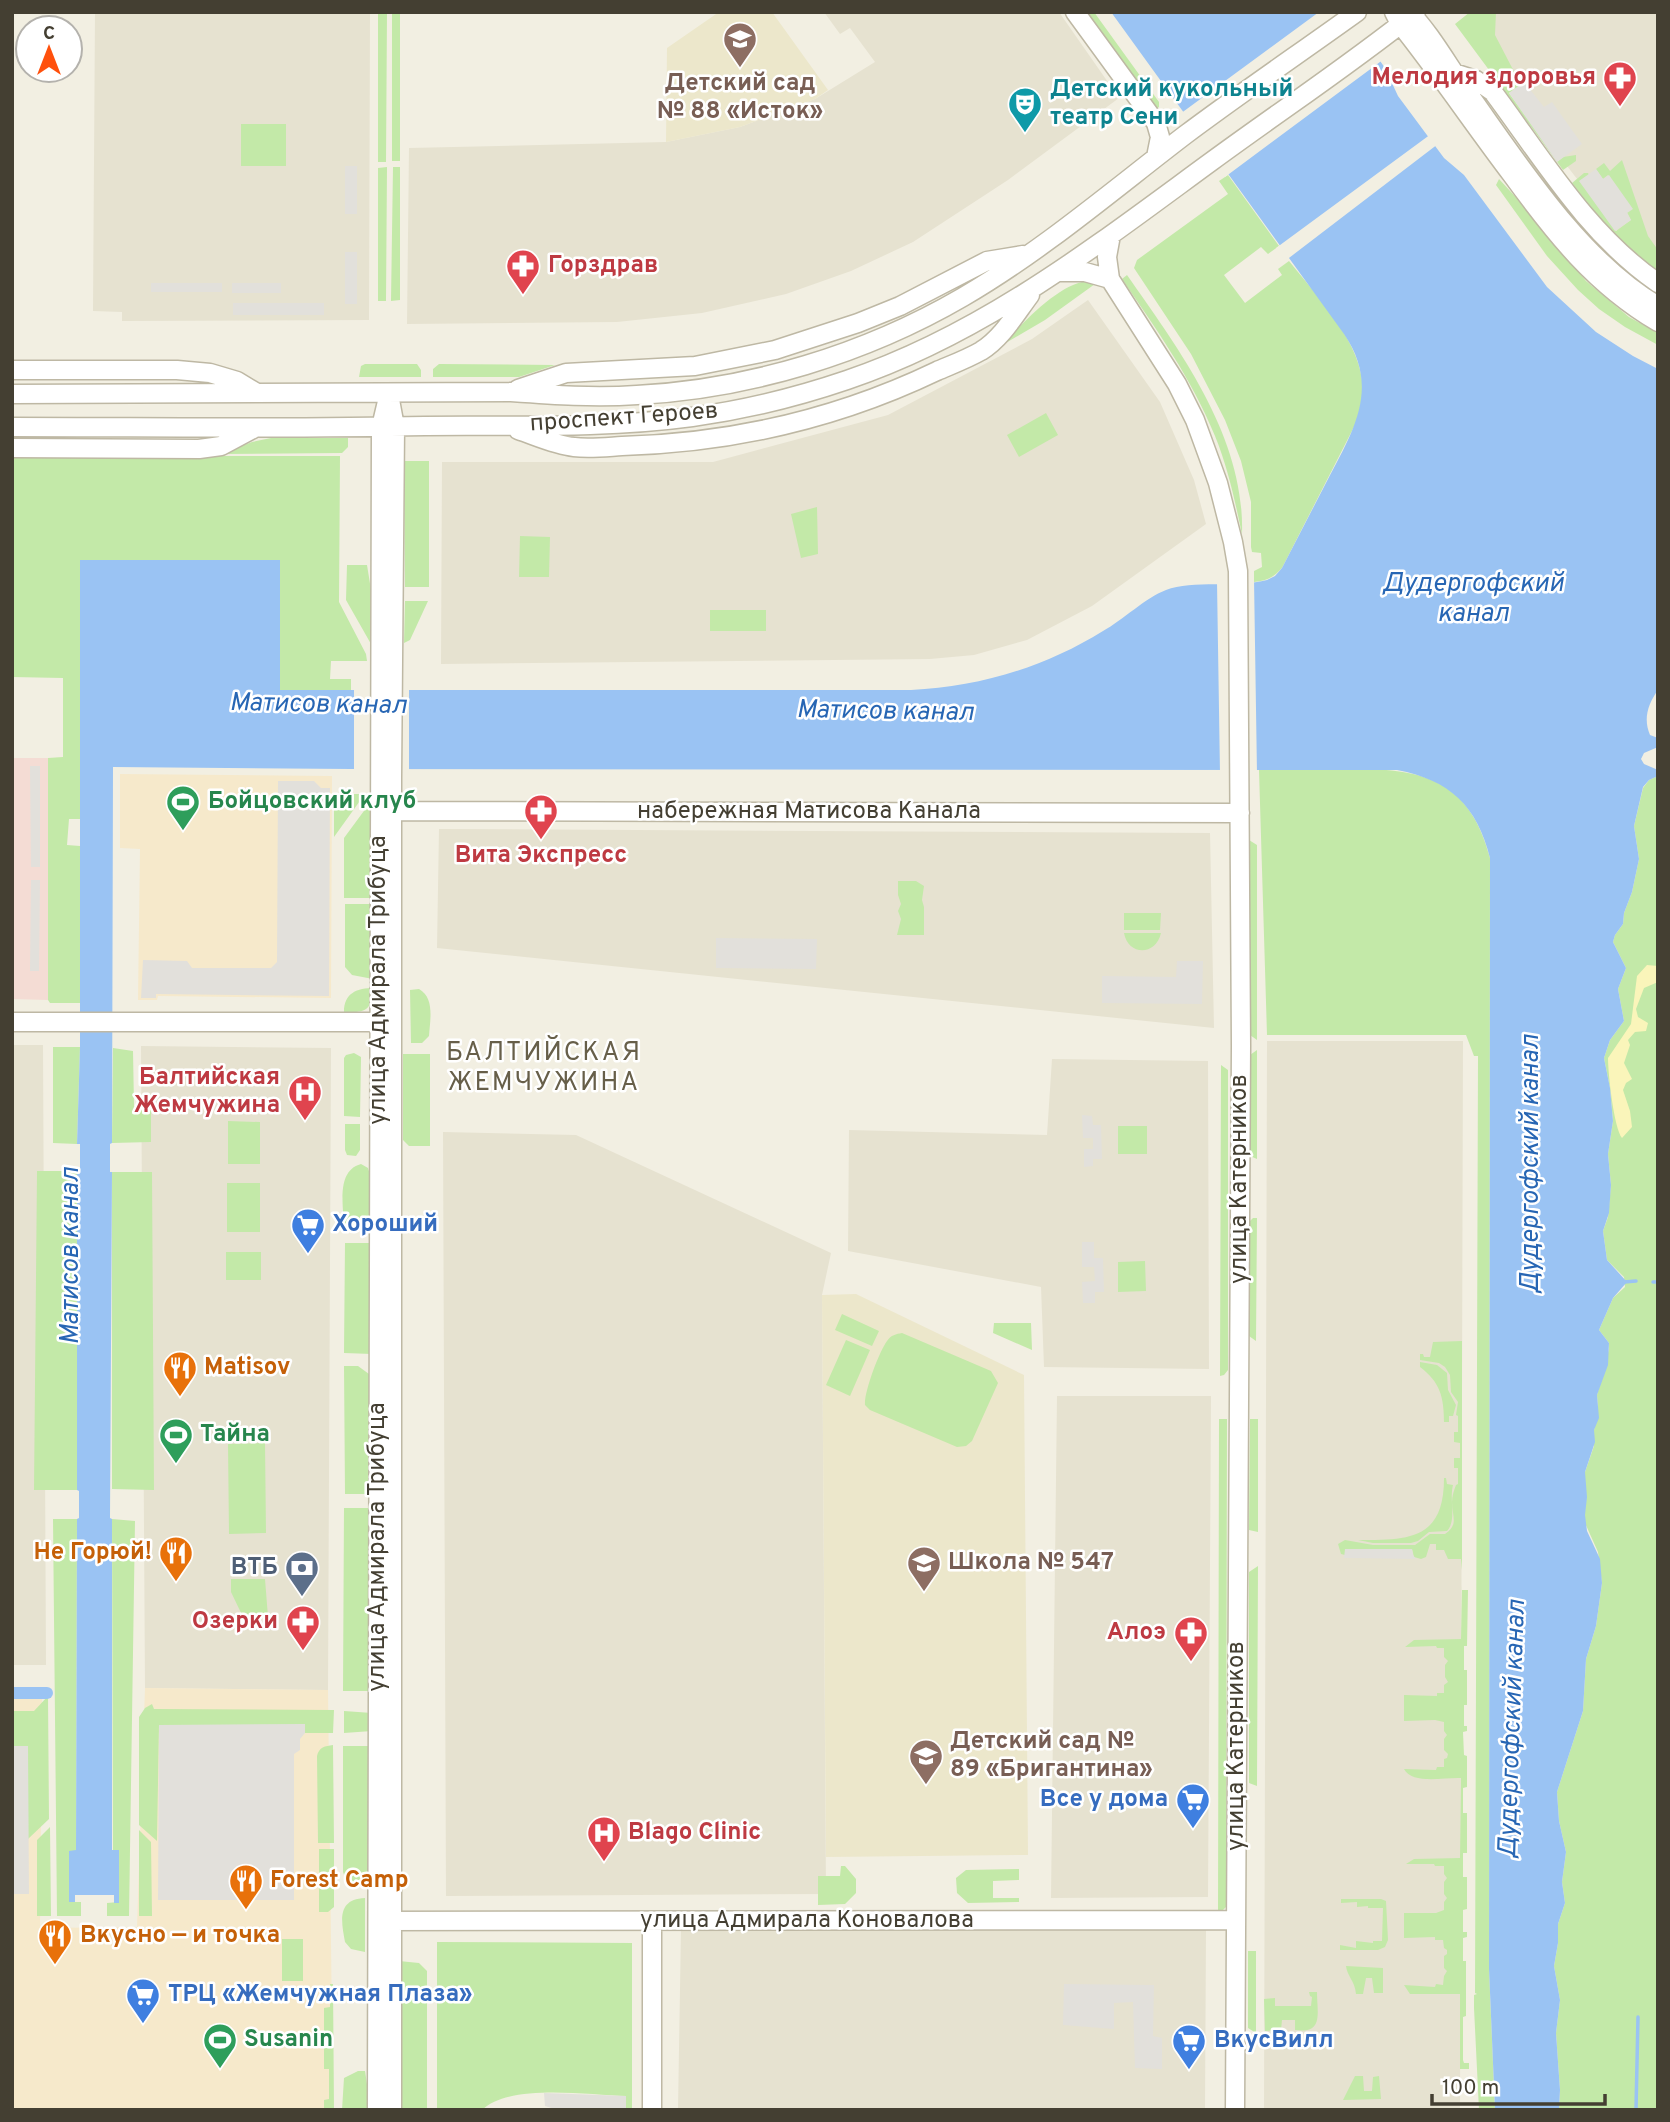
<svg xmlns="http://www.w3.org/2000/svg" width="1670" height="2122" font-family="Overpass,sans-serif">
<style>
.residential{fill:#e6e2d0}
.commercial{fill:#f6e9cb}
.education{fill:#ece7cb}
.medical{fill:#f4dcd4}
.green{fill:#c3e9a8}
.sand{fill:#faf5ba}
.parking{fill:#e2e0db}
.water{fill:#9ac3f3}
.pier{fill:#f2efe2}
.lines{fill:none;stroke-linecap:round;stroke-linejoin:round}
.stream{stroke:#9ac3f3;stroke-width:3.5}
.canal{stroke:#9ac3f3;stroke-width:12}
.minor-casing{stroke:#beb8a4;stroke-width:21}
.minor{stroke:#fff;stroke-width:18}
.labels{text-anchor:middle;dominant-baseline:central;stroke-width:5;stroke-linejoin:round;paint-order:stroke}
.health-label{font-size:24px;font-weight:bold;fill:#be3a42;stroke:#fff;text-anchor:end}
.education-label{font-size:24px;font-weight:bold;fill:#785e54;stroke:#fff;text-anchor:start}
.culture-label{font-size:24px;font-weight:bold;fill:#0d838f;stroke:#fff;text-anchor:start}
.street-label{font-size:24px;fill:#443f32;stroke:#fff}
.leisure-label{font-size:24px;font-weight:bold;fill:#27864d;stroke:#fff;text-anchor:start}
.shop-label{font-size:24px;font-weight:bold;fill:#366cbe;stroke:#fff;text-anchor:start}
.food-label{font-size:24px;font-weight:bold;fill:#c56008;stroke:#fff;text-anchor:start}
.service-label{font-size:24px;font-weight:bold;fill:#4e5e75;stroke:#fff;text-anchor:end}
.water-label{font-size:26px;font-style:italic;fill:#2766b4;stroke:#fff}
.neighbourhood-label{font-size:26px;letter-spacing:2px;fill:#675f49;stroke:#fff}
</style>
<rect width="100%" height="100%" fill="#f2efe2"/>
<path class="residential" d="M95,12h275l-1,308 -247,1v-9l-29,-1z
M824,12h235l60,86 -111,82 -95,62 -62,29 -65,23 -84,19 -85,9 -210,2 2,-176 257,-6 74,-15 75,-28 60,-37 -25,-34 -10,6z
M1471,12h187v254l-34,-26 -167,-217z
M1088,300l72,102 34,78 12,44 -114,82 -65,34 -53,15 -44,4 -489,5 1,-202h271l175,-47 144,-76z
M439,829l771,4 4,195 -777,-80z
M1267,1041h196l-3,1069h-196z
M12,1045h31l3,620h-34z
M141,1046l190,2 -3,642 -183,-2z
M1052,1059l156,2 1,308 -165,-2 -3,-80 -193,-36 1,-121 198,5z
M443,1132l133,3 255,118 -9,42 4,599 -380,2z
M1057,1396h154l-3,501 -157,1z
M681,1929l525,1 -1,180h-527z"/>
<path class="commercial" d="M120,774l212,2 -1,222 -173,-2 -1,4h-19l2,-151 -20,-1z
M145,1688l183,2 5,420h-321v-414l30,1 -2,231 97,-1z"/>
<path class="education" d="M719,12h53l56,78 -13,9 -75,28 -74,15 1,-94z
M856,1294l168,81 4,480 -202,2 -4,-562z"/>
<path class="medical" d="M12,758h36v242l-36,-1z"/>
<path class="green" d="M378,12h9l-1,150h-8z
M392,12h8v149h-8z
M1084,12h10l65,90v5l-4,3z
M1470,12h26l-1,23 26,50 -12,8 49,68 5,-4 13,-2v6l-13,9 -108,-146z
M241,124h45v42h-45z
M1622,160l26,76 10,14v23c-35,-23 -61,-57 -86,-90l12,-10h4l1,2 -9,6 36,50 15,-11 -23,-45 -5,4 -7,-10 8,-6 6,8z
M387,167l-1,134h-8v-133z
M393,167h7v133l-9,1z
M1228,175l51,71 -11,8 -7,-7 -37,28 21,28 37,-28 -4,-6 11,-8c26,33 68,76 73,119 2,15 -2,29 -6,43l-74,145c-8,9 -15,13 -28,14v-11l8,-4 -1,-14 -9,-1 -1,-5v-45l-10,-41 -16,-41 -34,-66 -57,-86 3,-8 91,-66 -9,-13z
M1499,179l35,38 52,64 43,36 29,16v12l-33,-18 -26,-18 -21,-19 -31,-34 -51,-71z
M1127,275c53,76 118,162 115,259 -7,-33 -14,-66 -27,-98 -23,-57 -59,-107 -93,-157z
M1087,281l8,3 -50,36 -41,24c18,-21 55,-60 83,-63z
M365,364h52l4,6v7h-62l2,-11z
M439,364l116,1 -36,12h-86v-8z
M1046,413l12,22 -39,22 -12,-22z
M271,438h77v9l-6,6 -121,1 31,-12z
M12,456h328l-1,146 27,52 1,7h-36l-1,18h21v11h-71l-200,-129v258h-11l-2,26 13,1v157h-30l-2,-3v-242l15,-1v-79l-51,-1z
M404,461h25v126h-24z
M817,507l1,47 -17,4 -10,-44z
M520,536l30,1 -1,40h-30z
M347,565h20l5,31 -1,48 -25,-44z
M405,601h23l-18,39 -6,3z
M710,610h56v21h-56z
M1259,770c29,0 58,0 87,-1 74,-1 123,8 144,89l-1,1111 6,141h-16l-5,-102v-13l3,-1 -2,-1 3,-937h-4l-8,-21h-199z
M1658,776v1334h-99l1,-20 -4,-57 4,-33 -6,-34 4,-23v-19l7,-21 -3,-21 4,-30 -7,-31 -2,-29 26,-81 3,-52 10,-33 6,-43 -4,-31 -13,-29v-51l9,-26v-16l4,-21 -1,-14 12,-46v-6l-10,-13 14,-32 12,-11 -1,-10 -17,-17 -4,-29 5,-14 3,-32 -3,-31 5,-33 -3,-33 -6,-30 6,-18 14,-19 -6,-32 8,-21 -13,-26 2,-7 8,-11 1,-11 8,-21 7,-33 -5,-33 9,-38 6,-8z
M334,794h29l-1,4 -28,39z
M372,800l1,98h-29v-60z
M1249,840l8,5v195l-7,-5z
M898,881h18l8,5 -2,14 2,7v28h-27l4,-16 -3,-8 3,-7 -3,-9z
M345,904h28v75l-21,-4 -7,-8z
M1124,913h37l-1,17h-36z
M1124,933h37c-5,23 -33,23 -37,0z
M374,988c-3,22 -7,25 -30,24 0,-19 13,-24 30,-24z
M419,989c16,9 11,31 10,47l-7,7h-11l-1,-53z
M53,1047h27l-3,97 -24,-1z
M113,1048l20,3 1,55 17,1v35l-39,1z
M1257,1050v109l-7,-3v-101z
M354,1053l7,4 -1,60 -16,-1v-58l2,-3z
M403,1054h27v92h-21l-6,-6z
M1221,1065l7,5v300l-4,5 -4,1z
M228,1121l32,1v42h-32z
M345,1124h15v26l-4,6 -9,-1 -2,-5z
M1118,1126h29v28h-29z
M361,1164l7,4 5,17v44h-29c0,-21 -9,-58 17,-65z
M37,1171h40v319h-43z
M112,1172h40l2,318 -42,-1z
M227,1183h33v49h-33z
M1253,1218h4l-1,123 -7,-5v-114z
M345,1243h28l-1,111 -28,-1z
M226,1252h35v28h-35z
M1145,1261l1,30 -28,1v-30z
M842,1314l37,17 -7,15 -37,-16z
M994,1323h37l1,27 -39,-17z
M902,1333l89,38 7,12 -26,58 -6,5 -9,1 -87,-37 -5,-5c-1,-13 14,-53 22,-64 4,-6 9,-7 15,-8z
M846,1340l24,10 -20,46 -24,-11z
M1462,1341v229l-1,-11h-13l-4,-9h-8v-6h-6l-4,13 -5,2 -7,-2 -2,-8h-66l-1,6 -4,-1 -3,-10 7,-4 28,5h42l15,-11h15c14,-9 7,-18 7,-32 0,-6 2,-12 4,-17l2,-1v-16h-4v-10h6v-15l-6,-1v-10h4v-16l-2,-1 2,-13 -7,-10 -1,-17 -5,-8 -6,-4 -19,-3v-6h3l1,3h6l3,-15z
M1420,1362l17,3 10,8 1,17 8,15 -3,11h-4v6h-5c0,-25 -4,-40 -24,-55z
M344,1366h14l11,8 3,120h-27z
M1219,1419h8l-1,488 -8,8z
M1250,1419h8v113l-9,-2z
M265,1443l1,90 -37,1 -1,-90z
M1444,1478h2l1,6 6,1c-4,16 4,35 -6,46l-18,1 -11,9 -7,2h-38l-15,-3c51,0 86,0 86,-62z
M344,1508h29l-3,183h-27z
M53,1519h24l-1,332h-7v51h12v14h-24z
M112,1519l23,2 -6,395h-22v-13l12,-1v-52h-6z
M1258,1566l-1,220 -8,-3v-211z
M231,1579h34l3,38h-25l-12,-25z
M1462,1585v5h6l-1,56h-3v24h3v35h-3v21h3v5l-4,1 1,23 3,1v31l-4,1v25h4v40h-4v24h4v32l-4,1v22h4v5l-4,1v23h3v55l-3,1v43l1,3h5v6h-9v-75h-50l-6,-9 31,2 1,-3 7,1 1,-9 3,-5 -3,-3v-12l3,-2v-4l-3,-2 -1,-8h-8v-3l-31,1v-25h32l8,-3v-8l3,-4 -3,-4v-12l3,-4 -3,-4v-8h-9l-1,-2h-28l8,-5 46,-1 1,-80c-16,-1 -49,7 -57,-9l32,1 1,-3h7v-8l3,-1 1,-4 -4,-4v-11l3,-4 -3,-4v-9l-9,-2 -31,1v-26l33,1v-3h7v-8l4,-3 -3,-5v-12l3,-4 -4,-4v-9h-7l-1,-2 -31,1 9,-7 47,-1z
M48,1696l1,123 -21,20v-92l-16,-1v-35h22z
M152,1704l2,5 180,1 -1,23h-28v-8h-146l-2,116 -18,-16v-108l6,-9z
M344,1711l28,2v18l-28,2z
M333,1745l1,98h-16l-1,-87c2,-9 8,-10 16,-11z
M343,1746h28v141c-13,0 -23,-1 -28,-15z
M50,1827l1,89h-14v-76z
M139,1830l12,12 1,74h-13z
M319,1849h15v58l-6,5h-9z
M841,1866h4l11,13v14l-11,11 -27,1v-29h22z
M1019,1869v11l-26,1v17h26v4l-51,1 -11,-10 -1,-15 10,-8z
M365,1898v54l-14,-3 -6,-7c-4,-21 -8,-43 20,-44z
M1341,1899h40l5,2 2,39 -3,7 -7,3h-38v-5l16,3v-7l17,2v-2h9l1,-33h-15v-2l-11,1v-5l-16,1z
M282,1939h21v42h-21z
M437,1942l195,1v167h-6v-14c-38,-1 -116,-13 -144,14h-45z
M1248,1951h8v82l-8,-5z
M399,1961l20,2 8,8v139h-28z
M1346,1966l37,2v25h-9l-2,-15h-6l-3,16h-7c-1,-13 -9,-18 -10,-28z
M330,1984h3l1,126h-10v-10l5,-1v-30h-5v-61l6,-1z
M1309,1992h8c0,21 7,42 -22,38v-10h-13l-1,10 -16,1 -1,-32 11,-1v8h36l1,-9 -2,-1z
M358,2071h7l6,39h-29l2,-32z
M1355,2076h8l1,15h8l1,-14 6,-1 2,23 -38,1z"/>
<path class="sand" d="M1647,965l11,1v16l-14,6 -8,21 2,8 10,6 -2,8 -11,1 -7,8 2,5 -6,18 8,16 -6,4 -3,7 7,21 2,16 -10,11c-8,-10 -14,-64 -14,-80l23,-34 6,-48z"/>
<path class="parking" d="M1524,82l20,25 8,-5 30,42 -25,18 -48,-69z
M345,166h12v48h-12z
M1596,169l7,10 6,-4 24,34 -6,4 4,7 -16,11 -36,-50z
M345,252h12v52h-12z
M151,283h71v9h-71z
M232,283h49v10h-49z
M233,303h91v12h-91z
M30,766h10v101h-9z
M278,781h36l7,7h9l-1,208 -173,-2v4h-15l2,-38 44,1 5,7h79l6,-6z
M31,880h9l-1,91h-9z
M716,938l101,1 -1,30 -100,-1z
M1177,961h26l-1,43 -100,-1v-27l74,1z
M1082,1115l10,1 1,9h8l1,34h-9v7l-9,1v-18h9v-11h-10z
M1082,1242h12v16h9l1,34h-9v11h-12l-1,-21 13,-1 -1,-14h-12z
M1345,1549h67l1,6 3,4 -72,-1z
M305,1724v9l-5,6v11l-6,4v146h-136l1,-175z
M12,1746h16l1,148h-17z
M1064,1984l90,1 -1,51 9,2v31l-27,-1 -2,-66 -19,1v26l-51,-4z
M544,2093l82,3v14h-68l-13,-4z"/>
<path class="water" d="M1111,12h235l39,56 13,28 46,62 20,17 83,112 49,45 37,24 25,13v321c-10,14 -15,29 -8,45l8,3v9l-14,6 -3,6 3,5 14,6v6l-9,4 -6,7 -9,39 5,33 -7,33 -8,21 -1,11 -8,11 -2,7 13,26 -8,21 6,32 -14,19 -6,18 6,30 3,33 -5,33 3,31 -2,28 -6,18 4,29 20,22 -14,16 -14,32 10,13 -1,22 -11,30 2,23 -5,12 1,12 -10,30 2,25 -2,18 2,16 13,28 2,24 -6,43 -10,33 -3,52 -26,81 2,29 7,31 -4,30 3,21 -7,21v19l-4,23 6,34 -4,33 4,57 -1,20h-64l-6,-141 1,-1111c-13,-52 -40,-78 -93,-88l-1045,-1 -239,-2 -1,376 -2,1v28h2l-2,346 2,1v331h7v53h-5v-8h-39v7h-6v-51l7,-1 1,-331 2,-1v-27l-2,-1v-319h3v-27h-3l3,-97v-487h200v130h631c68,-3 134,-23 192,-59 20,-11 42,-33 63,-41 26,-10 72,-2 101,-10l8,-4 7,-8c15,-29 30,-58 45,-87 26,-50 54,-93 17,-147z"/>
<path class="pier" d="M1319,12h31l34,47 -159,118 -45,-63z
M1431,134l7,10 -153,117 -9,-13z
M1254,579l3,195h-37l-3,-192z
M354,686h55v86l-55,1z"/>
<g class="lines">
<path class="stream" d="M1624,1282l12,-1
M1653,1282h5
M1636,2110l2,-93"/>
<path class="canal" d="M12,1693h35"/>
<g class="minor-casing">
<path id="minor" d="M1075,12l81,111 4,14 -4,20
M1394,12l6,12c39,49 74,101 112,151 43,59 83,110 146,147
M1409,12c17,15 40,54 54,74 54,75 115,173 195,220
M1454,73l22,7 17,12c50,67 95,143 165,191
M1111,235l-4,22 3,22 67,105 18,36 23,63 15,59 5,29 3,475 -6,1064
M1057,272h28l25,7
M12,370h165l33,3 27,8 20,12
M518,389l48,-16 129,-7 80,-16 83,-27 42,-17 87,-45 36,-6
M12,394l499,-2c42,3 84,6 126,3 113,-6 228,-41 326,-98 79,-46 150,-107 222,-162 56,-42 115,-82 172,-123
M390,400l5,27 -3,351v1332
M12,427c138,0 275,2 413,-1 88,-1 178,3 267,-9 52,-7 105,-20 155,-37 137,-46 250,-135 365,-219 68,-50 138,-96 204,-149
M518,430c18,6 37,15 56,17 15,2 32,0 48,-1 109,-3 217,-28 315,-75 14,-6 30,-12 44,-20 21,-13 34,-36 49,-56
M12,448l187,1 22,-3 32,-17
M382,811l858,2
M12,1022h377
M381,1921l855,-1
M377,2110l4,-1683 8,-34
M652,2110v-189"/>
</g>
<use href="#minor" class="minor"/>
</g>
<defs>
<g id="school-pin" transform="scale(1.75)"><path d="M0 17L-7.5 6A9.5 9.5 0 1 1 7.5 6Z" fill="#8d6e63" stroke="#fff"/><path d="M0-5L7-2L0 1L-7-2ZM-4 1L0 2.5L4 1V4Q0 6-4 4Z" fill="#fff"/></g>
<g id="pharmacy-pin" transform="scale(1.75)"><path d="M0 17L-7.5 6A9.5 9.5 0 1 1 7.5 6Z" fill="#e0444e" stroke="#fff"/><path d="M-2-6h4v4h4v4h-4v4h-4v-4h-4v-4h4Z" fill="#fff"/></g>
<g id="theatre-pin" transform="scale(1.75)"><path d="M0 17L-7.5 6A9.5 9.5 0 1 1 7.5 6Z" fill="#0f9aa8" stroke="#fff"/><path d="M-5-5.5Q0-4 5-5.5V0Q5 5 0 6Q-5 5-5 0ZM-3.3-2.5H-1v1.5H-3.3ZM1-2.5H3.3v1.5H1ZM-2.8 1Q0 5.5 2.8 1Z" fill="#fff"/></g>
<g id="stadium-pin" transform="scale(1.75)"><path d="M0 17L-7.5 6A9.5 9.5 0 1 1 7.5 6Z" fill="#2e9e5b" stroke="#fff"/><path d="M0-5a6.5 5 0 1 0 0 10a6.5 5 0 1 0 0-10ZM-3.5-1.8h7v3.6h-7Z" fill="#fff"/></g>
<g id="hospital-pin" transform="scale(1.75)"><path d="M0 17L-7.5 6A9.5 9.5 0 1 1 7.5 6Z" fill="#e0444e" stroke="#fff"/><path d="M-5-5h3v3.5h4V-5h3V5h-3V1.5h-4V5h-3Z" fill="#fff"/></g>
<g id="supermarket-pin" transform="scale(1.75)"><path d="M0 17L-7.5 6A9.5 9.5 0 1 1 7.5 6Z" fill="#3f7fe0" stroke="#fff"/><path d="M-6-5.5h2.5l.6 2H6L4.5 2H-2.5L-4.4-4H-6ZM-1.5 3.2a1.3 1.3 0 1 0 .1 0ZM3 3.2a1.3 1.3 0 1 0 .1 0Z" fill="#fff"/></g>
<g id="restaurant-pin" transform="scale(1.75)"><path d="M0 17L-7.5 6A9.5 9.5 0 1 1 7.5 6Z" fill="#e8710a" stroke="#fff"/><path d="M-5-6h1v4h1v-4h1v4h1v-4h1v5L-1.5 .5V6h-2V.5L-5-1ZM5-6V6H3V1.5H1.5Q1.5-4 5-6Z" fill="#fff"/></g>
<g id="bank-pin" transform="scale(1.75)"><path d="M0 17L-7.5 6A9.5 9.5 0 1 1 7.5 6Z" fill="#5c6f8a" stroke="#fff"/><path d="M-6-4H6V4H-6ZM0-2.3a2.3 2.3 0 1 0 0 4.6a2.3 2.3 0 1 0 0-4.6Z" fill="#fff"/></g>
</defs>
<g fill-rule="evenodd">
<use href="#school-pin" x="740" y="39"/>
<use href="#pharmacy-pin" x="1620" y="78"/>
<use href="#theatre-pin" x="1025" y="104"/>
<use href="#pharmacy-pin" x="523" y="266"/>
<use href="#stadium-pin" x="183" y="802"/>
<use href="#pharmacy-pin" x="541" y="811"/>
<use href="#hospital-pin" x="305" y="1092"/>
<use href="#supermarket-pin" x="308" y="1225"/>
<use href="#restaurant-pin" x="180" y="1368"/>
<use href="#stadium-pin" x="176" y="1435"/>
<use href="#restaurant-pin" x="176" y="1553"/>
<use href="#school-pin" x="924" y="1563"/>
<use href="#bank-pin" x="302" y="1568"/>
<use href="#pharmacy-pin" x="303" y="1622"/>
<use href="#pharmacy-pin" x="1191" y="1633"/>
<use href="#school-pin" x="926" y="1756"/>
<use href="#supermarket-pin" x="1193" y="1800"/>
<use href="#hospital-pin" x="604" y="1833"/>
<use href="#restaurant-pin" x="246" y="1881"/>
<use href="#restaurant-pin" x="55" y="1936"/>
<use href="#supermarket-pin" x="143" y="1995"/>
<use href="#stadium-pin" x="220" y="2040"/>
<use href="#supermarket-pin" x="1189" y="2041"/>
</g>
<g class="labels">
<g class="health-label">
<text x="1596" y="78">Мелодия здоровья</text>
<text x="548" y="266" text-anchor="start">Горздрав</text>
<text x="541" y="856" text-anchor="middle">Вита Экспресс</text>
<text x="280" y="1078">Балтийская<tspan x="280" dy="28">Жемчужина</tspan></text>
<text x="278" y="1622">Озерки</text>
<text x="1166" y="1633">Алоэ</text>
<text x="628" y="1833" text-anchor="start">Blago Clinic</text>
</g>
<g class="education-label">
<text x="740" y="84" text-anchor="middle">Детский сад<tspan x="740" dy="28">№ 88 «Исток»</tspan></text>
<text x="948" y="1563">Школа № 547</text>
<text x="950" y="1742">Детский сад №<tspan x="950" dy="28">89 «Бригантина»</tspan></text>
</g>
<g class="culture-label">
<text x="1050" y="90">Детский кукольный<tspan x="1050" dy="28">театр Сени</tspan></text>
</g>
<g class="street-label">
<text transform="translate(624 418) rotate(-4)">проспект Героев</text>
<text x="809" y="812">набережная Матисова Канала</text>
<text transform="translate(379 980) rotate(-90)">улица Адмирала Трибуца</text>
<text transform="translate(1240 1179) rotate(-90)">улица Катерников</text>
<text transform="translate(378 1547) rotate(-90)">улица Адмирала Трибуца</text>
<text transform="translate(1237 1746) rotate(-90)">улица Катерников</text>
<text x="807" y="1921">улица Адмирала Коновалова</text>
</g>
<g class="leisure-label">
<text x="208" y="802">Бойцовский клуб</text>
<text x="200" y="1435">Тайна</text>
<text x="244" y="2040">Susanin</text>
</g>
<g class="shop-label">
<text x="332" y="1225">Хороший</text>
<text x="1168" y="1800" text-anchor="end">Все у дома</text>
<text x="168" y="1995">ТРЦ «Жемчужная Плаза»</text>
<text x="1214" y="2041">ВкусВилл</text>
</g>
<g class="food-label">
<text x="204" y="1368">Matisov</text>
<text x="152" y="1553" text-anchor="end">Не Горюй!</text>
<text x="270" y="1881">Forest Camp</text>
<text x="80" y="1936">Вкусно — и точка</text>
</g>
<g class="service-label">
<text x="278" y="1568">ВТБ</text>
</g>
<g class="water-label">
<text x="1473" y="584">Дудергофский<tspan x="1473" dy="30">канал</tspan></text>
<text transform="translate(318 705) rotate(1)">Матисов канал</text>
<text transform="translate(885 712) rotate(1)">Матисов канал</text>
<text transform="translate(1531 1164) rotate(-90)">Дудергофский канал</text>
<text transform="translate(71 1256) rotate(-90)">Матисов канал</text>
<text transform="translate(1513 1729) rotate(-88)">Дудергофский канал</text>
</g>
<g class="neighbourhood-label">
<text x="544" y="1053">БАЛТИЙСКАЯ<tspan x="544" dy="30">ЖЕМЧУЖИНА</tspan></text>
</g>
</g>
<rect width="1670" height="2122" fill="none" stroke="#443f32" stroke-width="28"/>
<g transform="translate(49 49)"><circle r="33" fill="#ffffff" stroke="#b4b2ad" stroke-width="2"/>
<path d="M0-5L12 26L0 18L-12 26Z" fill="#ff500c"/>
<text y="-10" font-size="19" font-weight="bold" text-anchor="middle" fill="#443f32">С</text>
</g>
<path d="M1432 2094v10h173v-10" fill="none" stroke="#443f32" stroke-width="3.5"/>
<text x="1442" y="2094" font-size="21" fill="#443f32" stroke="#ffffff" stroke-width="5" paint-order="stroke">100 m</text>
</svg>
